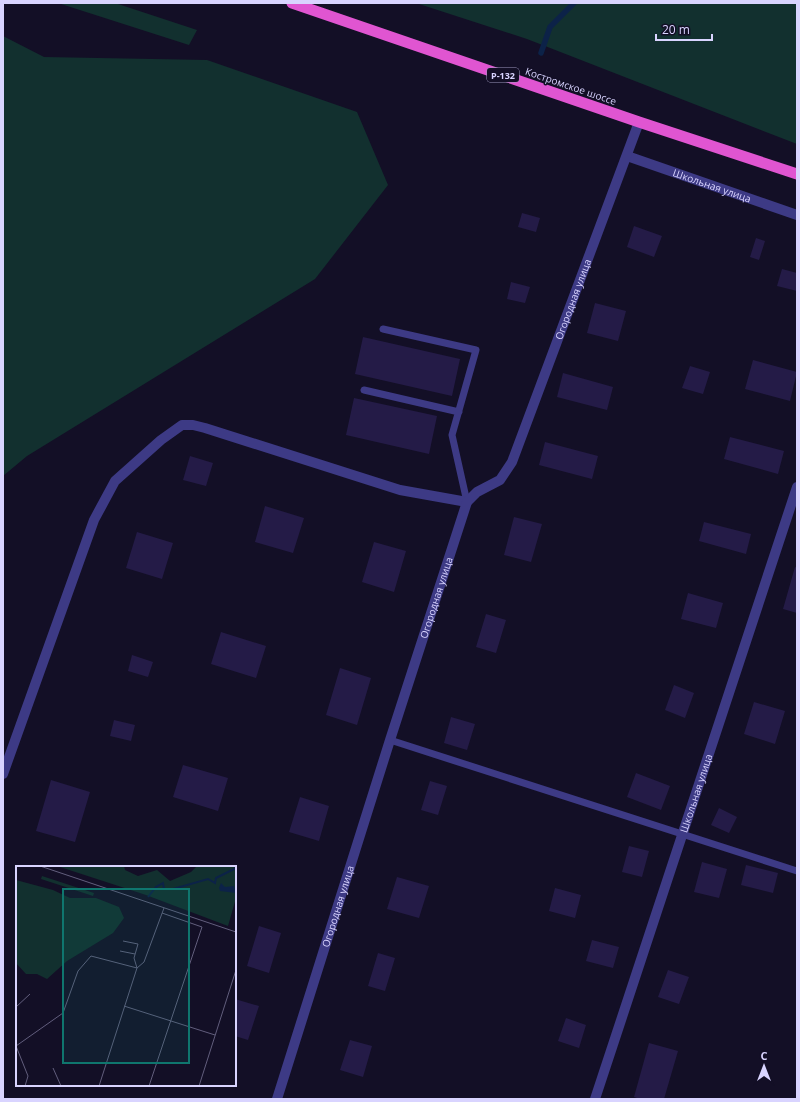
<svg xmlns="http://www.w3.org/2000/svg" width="800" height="1102" font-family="'Open Sans',sans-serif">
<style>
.green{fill:#12302f}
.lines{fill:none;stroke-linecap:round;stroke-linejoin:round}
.stream{stroke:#0c2248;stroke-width:5.5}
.building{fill:#241b47}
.service{stroke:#3d3a85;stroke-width:7}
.minor{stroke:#3d3a85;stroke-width:10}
.trunk{stroke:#e055d1;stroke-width:11}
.labels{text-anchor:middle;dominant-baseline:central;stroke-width:3;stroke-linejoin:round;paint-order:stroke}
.shield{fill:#130f26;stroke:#9e99be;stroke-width:1}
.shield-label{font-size:9px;font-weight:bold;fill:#d9d4ff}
.street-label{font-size:10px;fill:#d9d4ff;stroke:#130f26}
.inset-river{fill:none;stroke:#0c2248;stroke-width:2}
.inset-road{fill:none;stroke:#625e7d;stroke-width:1}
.view{fill:#0f766e;fill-opacity:0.15;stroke:#0f766e;stroke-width:2}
.inset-edge{fill:none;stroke:#d9d4ff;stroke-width:2}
</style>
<rect width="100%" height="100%" fill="#130f26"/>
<path class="green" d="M58,3h57l82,27 -8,15z
M416,3h381v141l-270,-105z
M3,36l41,21 163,3 150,52 31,73 -73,94 -288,177 -24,20z"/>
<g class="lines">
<path class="stream" d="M541,53l9,-26 24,-24"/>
</g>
<path class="building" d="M522,213l18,5 -4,14 -18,-5z
M634,226l28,10 -8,21 -27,-10z
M756,238l9,3 -6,19 -9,-3z
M782,269l15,4v18l-20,-5z
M511,282l19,5 -5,16 -18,-4z
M595,303l31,8 -8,30 -31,-8z
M363,337l97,22 -8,37 -97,-22z
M753,360l44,12 -7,29 -45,-12z
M690,366l20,6 -7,22 -21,-6z
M563,373l50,14 -6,23 -50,-13z
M354,398l83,18 -8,38 -83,-19z
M730,437l54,14 -6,23 -54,-15z
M545,442l53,14 -6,23 -53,-14z
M190,456l23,7 -7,23 -23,-6z
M265,506l39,12 -11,35 -38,-11z
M514,517l28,7 -11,38 -27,-7z
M704,522l47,12 -5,20 -47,-13z
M137,532l36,11 -11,36 -36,-11z
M374,542l32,9 -12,41 -32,-10z
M795,567l2,1v45l-14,-4z
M688,593l35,10 -7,25 -35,-9z
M486,614l20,6 -10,33 -20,-6z
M221,632l45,14 -10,32 -45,-14z
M132,655l21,7 -5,15 -20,-6z
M340,668l31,10 -14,47 -31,-10z
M674,685l20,8 -9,25 -20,-8z
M754,702l31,9 -10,33 -31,-10z
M451,717l24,7 -8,26 -23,-7z
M114,720l21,5 -4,16 -21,-5z
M183,765l45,13 -10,33 -45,-14z
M636,773l34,13 -9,24 -34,-13z
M51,780l39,12 -15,50 -39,-11z
M430,781l17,5 -9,29 -17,-5z
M300,797l29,9 -10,35 -30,-9z
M719,808l18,9 -8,16 -18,-8z
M629,846l20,5 -7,26 -20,-5z
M702,862l25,7 -8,29 -25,-6z
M746,865l32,8 -5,20 -32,-8z
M397,877l32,9 -10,32 -32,-9z
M555,888l26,7 -6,23 -26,-7z
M259,926l22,7 -12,40 -22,-7z
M592,940l27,7 -6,21 -27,-7z
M378,953l17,5 -10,33 -17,-5z
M668,970l21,7 -10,27 -21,-7z
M235,999l24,7 -11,34 -13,-4z
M566,1018l20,7 -7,23 -21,-7z
M350,1040l22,6 -9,31 -23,-7z
M649,1043l29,8 -14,48h-24l-6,-2z"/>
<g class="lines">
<path class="service" d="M383,329l93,21 -24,85 15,67
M364,390l95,22
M390,740l407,131"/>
<g class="minor">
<path id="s1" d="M627,156l170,59"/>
<path d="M3,774l91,-254 21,-39 46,-41 21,-15h11l12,3 195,62 67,12"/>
<path id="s2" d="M277,1099l113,-359 77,-238 10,-10 23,-12 12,-18 127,-340"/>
<path id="s3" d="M595,1099l202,-612"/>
</g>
<path class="trunk" d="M292,3l347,119 158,52"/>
</g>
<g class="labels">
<rect class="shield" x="487" y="68" width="32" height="14" rx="3"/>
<g class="shield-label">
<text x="503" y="75">Р-132</text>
</g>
<g class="street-label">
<text transform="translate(571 86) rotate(19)">Костромское шоссе</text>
<text stroke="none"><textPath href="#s1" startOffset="90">Школьная улица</textPath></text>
<text stroke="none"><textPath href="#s2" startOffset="862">Огородная улица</textPath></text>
<text stroke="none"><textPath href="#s2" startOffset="526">Огородная улица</textPath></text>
<text stroke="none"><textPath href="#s3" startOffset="322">Школьная улица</textPath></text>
<text stroke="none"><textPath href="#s2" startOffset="202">Огородная улица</textPath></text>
</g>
</g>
<g transform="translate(16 866)">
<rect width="220" height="220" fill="#130f26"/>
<path d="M41,0h67l1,4 13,6 19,-6 13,11 21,-9 6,-6h39v32l-8,28 -82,-31zM26,10l52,17 -1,3 -52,-17zM0,14l37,10 17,8h26l23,9 5,11 -11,15 -46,28 -20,18 -10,-5h-11l-10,-11z" fill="#12302f"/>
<path d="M205,17l4,4 9,-1 2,7 -16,-2 -1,-3z" fill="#0c2248"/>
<path class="inset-river" d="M132,31l8,-10 7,-4 1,6h9l35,-10 7,4 1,-5 20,-10"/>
<path class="inset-road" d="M24,0l196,66M104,85l15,3M108,140l91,29M0,141l14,-13M0,180l47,-33 15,-42 13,-15 46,12 -3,-10 4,-14 -15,-3M0,180l12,30 -3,10M37,202l8,18M83,220l38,-118 7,-6 20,-54M133,220l53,-159 -40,-14M183,220l37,-116"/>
<path class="view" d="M47,23h126v174h-126z"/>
<rect width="220" height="220" class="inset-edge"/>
</g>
<rect width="800" height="1102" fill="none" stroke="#d9d4ff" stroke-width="8"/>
<g transform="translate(764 1066)" stroke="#130f26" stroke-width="3" paint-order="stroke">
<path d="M0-3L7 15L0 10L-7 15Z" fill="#d9d4ff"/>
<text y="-6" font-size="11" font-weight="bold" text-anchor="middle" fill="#d9d4ff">С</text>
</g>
<path d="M656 34v6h56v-6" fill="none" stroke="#d9d4ff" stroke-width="2"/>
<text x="662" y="34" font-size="12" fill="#d9d4ff" stroke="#130f26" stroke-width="3" paint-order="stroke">20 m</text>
</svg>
